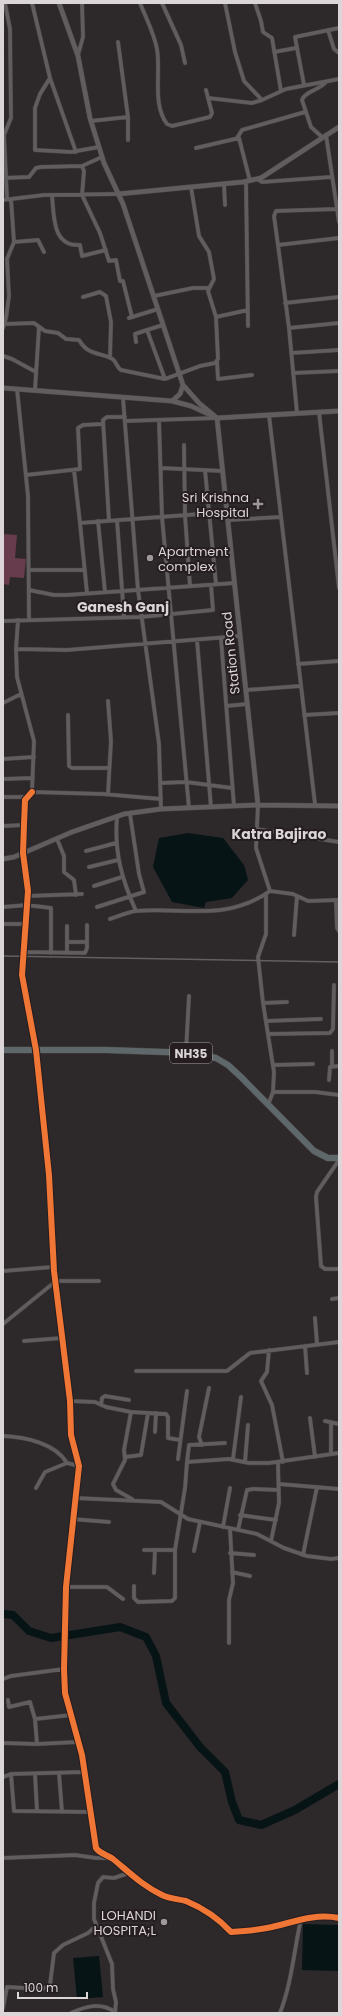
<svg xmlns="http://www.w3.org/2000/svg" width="342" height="2016" font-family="Poppins,sans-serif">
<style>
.green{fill:#673d4d}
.water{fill:#071416}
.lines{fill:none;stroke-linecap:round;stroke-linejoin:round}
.river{stroke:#071416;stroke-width:8}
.minor-casing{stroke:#484546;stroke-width:4.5}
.tertiary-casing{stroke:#484546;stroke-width:5.5}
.trunk-casing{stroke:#484546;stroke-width:7}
.minor{stroke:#615d5f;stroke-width:3.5}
.tertiary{stroke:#615d5f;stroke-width:4.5}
.trunk{stroke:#5e686a;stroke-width:6}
.rail{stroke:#635f61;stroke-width:1.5}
.cycleway-casing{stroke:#251d20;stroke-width:8}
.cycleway{stroke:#f07635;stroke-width:6}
.poi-dot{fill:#9e989a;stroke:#251d20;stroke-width:1.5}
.labels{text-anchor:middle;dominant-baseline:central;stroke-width:4;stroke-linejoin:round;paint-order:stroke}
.shield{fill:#251d20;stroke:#a49ea0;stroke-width:1}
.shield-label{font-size:12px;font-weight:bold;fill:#dbd5d7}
.poi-label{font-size:13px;fill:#dbd5d7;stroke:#251d20;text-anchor:end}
.street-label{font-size:13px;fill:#dbd5d7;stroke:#251d20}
.neighbourhood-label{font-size:14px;font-weight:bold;fill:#dbd5d7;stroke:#251d20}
</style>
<rect width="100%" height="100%" fill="#2d282a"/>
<path class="green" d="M3,534l14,1 -2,23 11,1 -2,19 -14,-1 -1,8 -6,-1z"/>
<path class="water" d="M188,833l35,5 21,27 4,15 -16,18 -26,4 -2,6 -32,-6 -19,-35 6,-29z
M303,1924l36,1v46l-37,-1z
M99,1956l4,41 -26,2 -4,-41z"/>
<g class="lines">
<path class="river" d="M3,1614l10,1 16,16 22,7 69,-11 26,10 10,19 10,47 34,44 25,25 7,30 7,18 22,5 34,-15 44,-26"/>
<g class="minor-casing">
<path id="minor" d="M5,3l5,26 1,89 -7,17 3,64
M32,3l18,75 -10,16 -5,14v42l36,2 28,-5
M140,3c6,15 14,30 17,46 4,24 -5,55 10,75l5,2 38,-9 2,-4 -6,-23
M162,3l19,42 4,18
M225,3l10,49 9,29 18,19 24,-11 53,-10
M255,3l6,18 2,11 9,6 9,53
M328,30l6,19 5,4
M274,52l22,-4
M78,55l5,-18 -1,-34
M50,78l26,74
M304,85l-9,-48 44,-9
M208,98l44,5 10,-3
M91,121l37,-4 -10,-75
M326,135l13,87
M322,137l-11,-10 -9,-27c3,-9 18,-10 24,-18
M237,138l5,-8 63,-18
M128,140v-23
M196,148l43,-10 11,43
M82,166l20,-9
M3,178l26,-1 7,-9 5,-1 41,-1 2,5 -2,24 18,38 9,28 7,-1 4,21h3l9,36
M257,179l5,3 69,-5
M246,182l2,144
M224,184l1,21
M191,187l8,49 10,16 5,27 -6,12 8,26
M52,195c2,20 0,52 28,50l2,11 24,-6
M3,200l41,-5 74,-1
M14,242l24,-2 6,12
M278,245l-4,-29 2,-5 61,-2
M154,296l39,-8h15
M83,297l17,-5 6,4 5,26 -1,36
M285,303l54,-6
M129,318l29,-9
M5,324l29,-1 11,8 13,2 8,6 13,1c9,15 18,12 32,18 6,3 5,9 10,12l44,9 35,-13 15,-3 3,-4 -2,-42 32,-7
M163,325l-16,5 18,49
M3,328l3,-10 3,-22 -2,-37 7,-17 -3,-43
M289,328l50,-5
M136,342l-1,-8 12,-4
M291,353l48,-3
M3,356l9,3 24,13
M217,361l1,18 34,-4
M293,373l46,-2
M17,389l11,107 1,124
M35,390l4,-63
M123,398l15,192 21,154 2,65
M319,412l20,176
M297,413l-8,-85 -11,-83 61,-7
M269,415l46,389
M159,420l3,97 27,291
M125,421l91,-3
M184,445l1,70 5,71
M161,468l62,3
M74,470l6,53
M205,470l11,114
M26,475l54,-6 -2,-41 5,-3 19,-1
M117,520l7,97
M228,520l53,-3
M98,521l7,71
M109,521l-6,-101 4,-3h18
M29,570h56
M29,590l25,5h13l168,-12
M87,593l-7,-70 147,-11
M18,620l-2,29 1,28 17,64 -2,51 71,2 58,5
M3,621l138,-4 72,-7 -2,-25
M221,638l13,168
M197,640l14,167
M16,649l51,1 173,-14
M298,664l41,-3
M246,690l54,-4
M3,703l18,-9
M226,706l21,-2
M68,715l1,51 3,2h37
M304,715l35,-2
M3,759l31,-2
M3,779l30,-1
M160,783l26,-1 46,6
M32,792l-7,8 -1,25 -1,28 5,38 -6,84 14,75 13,125 5,96 16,130 1,34 8,31 -13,121 -2,82 1,24 17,62 14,93c4,6 12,7 17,11 17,14 30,27 49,36 8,4 17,4 24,6 17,7 33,18 45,31 14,-1 28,-2 41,-5 22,-5 43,-14 67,-9
M108,794l3,-53 -3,-40
M3,797h24
M258,805l-2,43 14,43 23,3 15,7 31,-1
M117,817c-3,35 5,63 19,94
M3,826l21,-1
M256,829l83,13
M57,839l7,17v16l10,8 2,15
M86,851l30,-8
M89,867l29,-7
M94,886l28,-9
M266,894v40l-8,23 5,46 11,69 -1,20 -5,13
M28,896l54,-2
M336,900l1,28 2,3
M3,907l24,-2 24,3v45
M97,907l47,-15 -5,-18 -9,-60
M110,919c9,-3 18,-7 26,-8 48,-4 90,11 134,-20
M3,924h22
M294,935l3,-39
M67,942h20
M23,952l62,1 2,-5v-23
M67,953v-27
M263,1003l24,-1
M267,1021l54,-2
M268,1034l62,-1 3,-4 1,-44
M332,1051v14
M186,1052l3,-56
M273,1065l40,-1
M329,1080l1,-13 9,-1
M273,1092h42l24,3
M339,1160l-22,32 -1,5 5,69 4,3h14
M3,1271l50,-4
M332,1299l7,-1
M315,1318l2,26
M3,1324l53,-43h43
M24,1341l38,-3
M305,1346l2,27
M269,1350l-2,22 -6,9 11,24 11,57
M136,1371h91l23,-18 89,-11
M70,1401l25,1 11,5 25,5 35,2 2,3v21l12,2
M101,1405l1,-7 3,-2 24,4
M131,1412l-7,38 1,10 -12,24 3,6 16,9
M310,1418l5,39
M325,1421l14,3
M331,1422v32
M155,1432l1,-19
M3,1436c22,1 52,7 64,27l12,3
M202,1445l-3,-8 10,-49
M125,1457l16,-2 7,-42
M178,1459l9,-68
M233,1459l8,-62
M187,1462l2,-17 36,-2
M245,1462l3,-37
M279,1484l60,5
M36,1488l9,-16 22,-9
M75,1498l86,4 27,17 69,15 27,14 23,8 24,3 8,-1
M240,1515l36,5
M72,1519l37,3
M223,1527l7,-39
M238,1530l9,-40 6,-1 26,1
M271,1541l8,-38 -1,-40
M144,1550h31
M194,1551l6,-29
M230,1553l24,2
M303,1555l14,-68
M232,1572l18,4
M154,1573l1,-23
M134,1586v12l4,4 34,-1 3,-3v-48l10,-62 2,-26 42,-3 20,4h20l70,-10
M66,1587h41l16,12
M229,1643v-43l4,-17 -3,-54
M3,1679l8,-3 53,-7
M8,1700l1,7 21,-5 5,17 2,25
M35,1719l36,-4
M3,1743l34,1 41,-2
M59,1773l3,39
M11,1774l3,37 77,1
M35,1774l2,37
M3,1777l8,-3 73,-2
M3,1858l72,-3 21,3h15
M3,2008l4,-21 36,2 7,-4 4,-32 9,-8 25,-12 8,-7
M71,2013c15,-7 30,-11 44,-1
M115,2013l1,-11 -3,-13 -1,-25 -18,-45v-16l4,-20 5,-6 11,1 15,-5
M280,2013c12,-31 14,-63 21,-94"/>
</g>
<g class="tertiary-casing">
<path id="tertiary" d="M59,3l19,53 12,62 14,45 19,41 60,181 16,18 18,15
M118,194l125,-12 18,-4 78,-51
M3,388l169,13 19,5 26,12 122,-7
M172,401l8,-7 3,-9
M217,418l41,387 81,1
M3,859l11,-2 58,-25 52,-18 37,-5 97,-4"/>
</g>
<g class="trunk-casing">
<path id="trunk" d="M3,1050h103l87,3 23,5 12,7 13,12 73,74 14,7h11"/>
</g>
<use href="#minor" class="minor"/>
<use href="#tertiary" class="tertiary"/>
<use href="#trunk" class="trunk"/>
<path class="rail" d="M3,956l336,6"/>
<g class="cycleway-casing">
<path id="cycleway" d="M32,792l-7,8 -1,25 -1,28 5,38 -6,84 14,75 13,125 5,96 16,130 1,34 8,31 -13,121 -2,82 1,24 17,62 14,93c4,6 12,7 17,11 17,14 30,27 49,36 8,4 17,4 24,6 17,7 33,18 45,31 14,-1 28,-2 41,-5 22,-5 43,-14 67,-9"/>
</g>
<use href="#cycleway" class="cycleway"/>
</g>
<g class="poi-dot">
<path d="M256 498h4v4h4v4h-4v4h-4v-4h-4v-4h4z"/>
<circle cx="150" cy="558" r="4"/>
<circle cx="164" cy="1922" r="4"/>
</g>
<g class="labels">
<rect class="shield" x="170" y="1043" width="42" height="20" rx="3"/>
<g class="shield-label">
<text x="191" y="1053">NH35</text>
</g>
<g class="poi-label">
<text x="249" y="497">Sri Krishna<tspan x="249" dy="15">Hospital</tspan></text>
<text x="158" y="551" text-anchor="start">Apartment<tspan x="158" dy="15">complex</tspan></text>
<text x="156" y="1915">LOHANDI<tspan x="156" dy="15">HOSPITA;L</tspan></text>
</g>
<g class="street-label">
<text transform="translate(231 653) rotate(-96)">Station Road</text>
</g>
<g class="neighbourhood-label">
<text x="123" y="607">Ganesh Ganj</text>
<text x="279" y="834">Katra Bajirao</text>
</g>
</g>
<rect width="342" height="2016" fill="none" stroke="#dbd5d7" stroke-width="8"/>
<path d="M18 1992v6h69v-6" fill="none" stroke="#dbd5d7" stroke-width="2"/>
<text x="24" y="1992" font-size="12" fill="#dbd5d7" stroke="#251d20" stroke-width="3" paint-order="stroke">100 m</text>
</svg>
